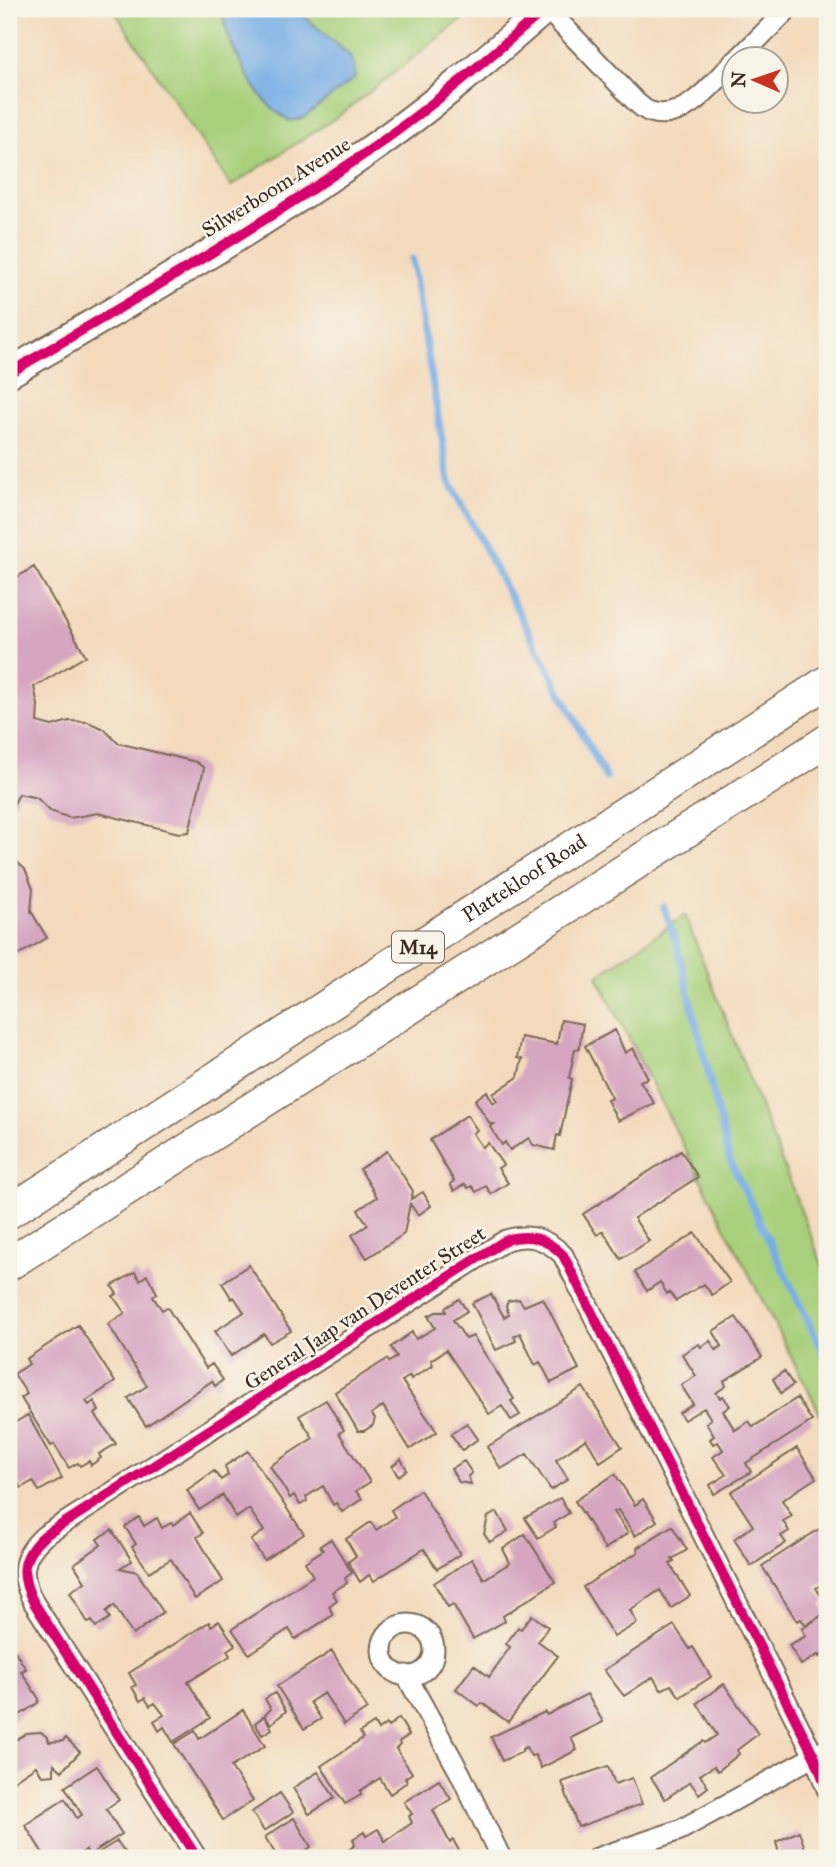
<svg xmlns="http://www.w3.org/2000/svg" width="836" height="1867" font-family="'IM FELL Great Primer',serif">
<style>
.green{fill:#a8d07b;stroke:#727d4c;stroke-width:2}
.water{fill:#77ade5;stroke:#596c82;stroke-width:2}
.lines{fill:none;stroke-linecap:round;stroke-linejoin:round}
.stream{stroke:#77ade5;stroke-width:7}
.building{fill:#d6a6c1}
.street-casing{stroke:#7b6855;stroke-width:23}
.secondary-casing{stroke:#7b6855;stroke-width:32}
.primary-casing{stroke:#7b6855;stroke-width:35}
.street{stroke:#fff;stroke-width:19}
.secondary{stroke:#fff;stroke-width:28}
.primary{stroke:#fff;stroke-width:32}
.cycleway-casing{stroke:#f7f3e8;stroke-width:15}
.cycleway{stroke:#d6006c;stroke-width:10}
.labels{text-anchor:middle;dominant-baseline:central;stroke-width:5;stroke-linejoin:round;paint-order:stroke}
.shield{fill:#f7f3e8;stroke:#73665b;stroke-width:2}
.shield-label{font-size:19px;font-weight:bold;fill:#3b2a1e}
.street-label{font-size:21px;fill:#3b2a1e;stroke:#f7f3e8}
</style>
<rect width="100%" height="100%" fill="#f7f3e8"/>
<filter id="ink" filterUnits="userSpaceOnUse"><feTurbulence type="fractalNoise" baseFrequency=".0143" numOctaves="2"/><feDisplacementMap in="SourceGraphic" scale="14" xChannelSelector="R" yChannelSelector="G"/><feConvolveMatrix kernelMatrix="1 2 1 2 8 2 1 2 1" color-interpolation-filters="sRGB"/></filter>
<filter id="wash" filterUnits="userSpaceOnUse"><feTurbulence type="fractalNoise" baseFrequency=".00686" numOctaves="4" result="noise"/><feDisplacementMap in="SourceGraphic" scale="28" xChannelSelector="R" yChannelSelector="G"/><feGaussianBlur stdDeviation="1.57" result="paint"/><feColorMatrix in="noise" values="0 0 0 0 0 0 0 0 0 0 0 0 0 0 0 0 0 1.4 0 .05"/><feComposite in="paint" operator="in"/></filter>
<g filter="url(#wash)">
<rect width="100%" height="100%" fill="#f3dabc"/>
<path class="green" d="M113,9h354l-2,8 -122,96 -112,73z
M685,915l142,362v150l-230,-451z"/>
<path class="water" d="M224,9h72l52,45 6,10 1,14 -52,40 -13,3c-6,-4 -13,-8 -18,-13 -18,-17 -52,-75 -48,-99z"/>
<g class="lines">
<path class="stream" d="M412,259l37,222 157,297
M664,907l13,38 52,213 98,202"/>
</g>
<g id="blocks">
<path class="building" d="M34,567l52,89 -52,31 4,18 -1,17 15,4 17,-5 19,1 16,7 14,14 78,19 8,6 -15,64 -10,1 -81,-20 -28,5 -20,-7 -13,-13 -18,-4 -10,19v-231z
M9,855l16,14 8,20 -2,22 16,27 -38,22z
M561,1020l22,4 -4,25h-4l-6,29 3,1 -12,57 -3,-1 -3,15 -21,-5 -4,-7 -19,12 -5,-8 -3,3 -12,-18 4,-3h-4l-15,-24 12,-9 6,12 4,-2 -4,-7 25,-17 4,-18 -5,-1 4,-21 36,7z
M615,1030l10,23 8,-5 15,30 -8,3 14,22 -36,18 -11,-21 5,-2 -27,-52z
M467,1115l10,15 -4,3 9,14 6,-4 15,22 -5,3 10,15 -17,11 -5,-8 -10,6 -4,-6 -4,2 -3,-4 -11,7 -4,-7 4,-3 -24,-41z
M387,1151l26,40 -2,8 12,-7 8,14 -13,9 -8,-11 -6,30 -37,24 -15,-23 16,-10 -10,-15 19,-13 -17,-28z
M681,1151l17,26 -64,41 15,23 -28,18 -18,-28 -6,4 -14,-21z
M695,1233l35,49 -18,13 -8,-11 -28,17 -7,-9 -2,2 -7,-12 -13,9 -12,-19z
M249,1265l42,66 -21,12 -6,-9 -33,22 -16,-25 29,-19 -10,-15 -2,2 -10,-16z
M135,1272l5,8 7,-5 10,18 -4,4 9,13 5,-3 39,61 6,-4 11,16 -8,6 -3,-5 -66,45 -18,-28 19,-12 -39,-62 17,-11 -12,-17 4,-2 -5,-8z
M491,1294l13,23 5,-3 -3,-8 2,-5 11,-2 5,7 19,-8 36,71 -28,14 -11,-21 -5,3 -15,-32 -6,3 2,5 -20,9 -24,-47z
M459,1299l8,12 -14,9 13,19 7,-3 41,63 -3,2 9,14 -9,5 -9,-14 -13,8 -43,-64 -15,10 2,5 -22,14 -1,-3 -8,5 35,51 -27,17 -27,-43 -12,8 4,4 -2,7 -9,6h-6l-23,-39 52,-33 2,3 8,-5 -6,-10 21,-15 4,7 19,-11 -7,-12 8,-4h10l-1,-4z
M736,1317l26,40 -38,24 2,5 -10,7 4,5 3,-2 7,10 -7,5 12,19 14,-9 4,6 44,-29 15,23 -66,42 5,9 -37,22 -4,-9 16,-10 -13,-18 10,-7 -5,-8 -5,2 -3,-5 4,-3 -8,-13 5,-4 -7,-11 -20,12 -5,-7 14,-9 -12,-19 15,-9 -14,-22 17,-10 2,3 9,-6 6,9 6,-4 -9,-15z
M78,1325l37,57 -29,19 3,4 5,-4 5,10 -4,3 21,30 -17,10 2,4 -10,7 -2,-4 -9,5 -2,-3 -9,5 -15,-24 -3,2 -30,-48 6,-4 -13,-20 15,-10 -3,-5z
M784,1371l9,14 -12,8 -8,-14z
M583,1387l39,60 -22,15 -14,-23 -30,21 12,19 -17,11 -24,-36 -26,15 -14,-22z
M326,1400l18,30 -5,3 31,49 -14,9 6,8 -20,13 -6,-9 -3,2 -10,-19 -17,11 1,4 -7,4 -6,-10 -4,3 -20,-32 43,-28 -14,-22z
M28,1415l34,63 -23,13 -6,-10 -12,7 -7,-12 -5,3v-53z
M467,1423l11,16 -16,11 -11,-16z
M797,1448l19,30 -34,22 10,16 -9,5 6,10 -8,5 5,7 -35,23 -17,-27 19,-13 -22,-34z
M248,1451l56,83 -40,26 -13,-20 13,-9 -15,-22 -13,9 -13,-23 -24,15 -12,-20 27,-19 7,9 7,-5 -3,-9z
M401,1459l6,11 -9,6 -6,-10z
M464,1461l8,12 -4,3 3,8 -12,-2 -8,-13z
M615,1474l20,31 8,-6 14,22 -22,15 -17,-26 -4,2 14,21 -23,16 -30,-48z
M420,1490l40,64 -23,15 -13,-20 -50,32 -5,-6 -9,7 -12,-20 8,-6 -10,-17 25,-17 5,8 19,-13 -4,-7z
M560,1498l9,15 -15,10 2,4 -18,11 -13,-20z
M497,1512l11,19 -18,11 -6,-8 4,-17z
M190,1513l13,20 -6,4 26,44 -28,18 -24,-40 -22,13 -17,-25 4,-3 -11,-17 14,-10 5,9 13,-8 5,10 9,-5 2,2z
M827,1524v57l-11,7 9,14 -4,2 6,8 -21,13 -5,-6 -4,2 -35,-55z
M672,1526l15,24 -15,9 2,3 -4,2 20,32 -19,12 -11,-18 -30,20 7,13 -23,14 -31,-50 55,-35 -1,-4z
M112,1530l20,31 -12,7 17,4 26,40 -30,23 -19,-30 -8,7 4,6 -14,9 -4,-6 -4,2 -18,-31 15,-10 -11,-18 27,-19 -4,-6z
M525,1534l30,48 -52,34 2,5 -32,18 -20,-35 -5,3 -14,-24 38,-24 12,20 26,-16 -7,-14z
M331,1539l21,34 -7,5 2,5 -15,9 5,8 -8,6 4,9 -38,24 -6,-10 -40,25 -17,-25 81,-53 -8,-14 18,-12 -3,-4z
M827,1612v53l-5,-10 -3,2 -1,-2 -17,10 -12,-20 17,-9 -4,-7z
M532,1615l16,12 -10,14 20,15 -50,66 -26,-19 -3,3 -23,-17 18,-24 15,12 21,-30 -4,-3 12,-17 3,2z
M219,1621l16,24 -8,5 3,6 -42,26 22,36 -37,24 -9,-15 -5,4 -5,-10 10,-6 -9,-12 -5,3 -5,-8 -5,3 -8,-14 4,-2 -7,-12 80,-51 2,4z
M674,1625l16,24 3,-2 18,30 -31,20 -9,-12 -10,5 -8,-13 -29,19 -20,-26z
M14,1650l12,19 -5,2 18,28 -1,4 -29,19v-69z
M332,1651l35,58 -23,15 -20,-31 -14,9 11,17 -17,10 -27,-43z
M724,1684l34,50 -21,16 2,4 -21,17 -4,-5 -14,9 8,12 -9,7 -9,-12 -25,17 -14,-22 52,-36 2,2 12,-8 -20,-32z
M275,1693l11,18 -15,13 -7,-8 7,-7 -6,-10z
M587,1694l16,28 -32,16 6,12 -36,18 -6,-13 -4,1 -5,-9 -4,2v3l-20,9 -11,-24 54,-25 2,3z
M243,1710l22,36 -34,21 22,34 -30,19 -49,-76 21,-13 4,8z
M264,1716l8,13 -10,6 -7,-12z
M399,1718l10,17 -10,7 1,3 -4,4 16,24 -7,5 2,4 -17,12 -10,-16 -20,13 1,4 -16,9 -24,-38 42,-28 -3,-6 14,-9 4,7 8,-6 2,3z
M41,1732l7,6 1,4 14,-1 3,-3 14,14 -18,19 -8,-7v11l-12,1 -6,-10 -27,18v-40l18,-11z
M97,1766l22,34 -13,9 16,25 -33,21 -3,-5 -12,8h-28l-21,-33 40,-26 12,19 5,-3 -17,-28z
M608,1766l7,18 17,-6 10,26 -64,23 -16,-45z
M318,1772l17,26 -26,16 -16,-26z
M439,1780l12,19 -18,11 17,33 3,-3 8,14 -7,4h-98l-6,-9 5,-4 -2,-6 11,-7 2,4 12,-7 7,12 27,-18 -3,-7 3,-2 -8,-12z
M280,1793l13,19 -29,19 -12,-19z
M294,1818l17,29 -14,9 1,2h-20l-13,-21z
M799,1831l9,27h-39l10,-4 -3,-12z
M117,1841l12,17h-39z"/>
</g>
</g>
<g filter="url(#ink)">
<use href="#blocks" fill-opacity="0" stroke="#7b6855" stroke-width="2"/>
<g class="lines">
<g class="street-casing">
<path id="street" d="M547,9l90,94c4,3 9,8 14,9 33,11 63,-30 83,-50
M737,60l51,-51
M382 1650a26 26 0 1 1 52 0a26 26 0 1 1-52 0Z
M406,1675l54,98 41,85
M197,1858l-163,-255c-15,-28 -13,-46 10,-67l462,-296c23,-7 40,-2 57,15l252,503 12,31
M597,1858l83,-28 147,-81"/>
</g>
<g class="secondary-casing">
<path id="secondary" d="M9,373c116,-68 233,-136 345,-212 67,-45 130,-99 191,-152"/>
</g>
<g class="primary-casing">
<g id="primary">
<path id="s1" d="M9,1212l818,-530"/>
<path d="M9,1264l818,-523"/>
</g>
</g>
<use href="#street" class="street"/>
<use href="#secondary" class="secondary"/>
<use href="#primary" class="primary"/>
<g class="cycleway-casing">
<path id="cycleway" d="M9,373c116,-68 233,-136 345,-212 67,-45 130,-99 191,-152
M197,1858l-163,-255c-15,-28 -13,-46 10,-67l462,-296c23,-7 40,-2 57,15l252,503 12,31"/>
</g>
<use href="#cycleway" class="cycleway"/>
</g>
</g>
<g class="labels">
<rect class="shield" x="392" y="931.5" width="52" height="31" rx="5"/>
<g class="shield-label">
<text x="418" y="947">M14</text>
</g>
<g class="street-label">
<text transform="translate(276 187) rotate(-32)">Silwerboom Avenue</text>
<text stroke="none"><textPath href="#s1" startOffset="614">Plattekloof Road</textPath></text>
<text transform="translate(365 1308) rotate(-33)">General Jaap van Deventer Street</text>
</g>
</g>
<rect width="836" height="1867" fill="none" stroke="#f7f3e8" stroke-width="35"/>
<g transform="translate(755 80) rotate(272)"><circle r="33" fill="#f7f3e8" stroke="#aca397" stroke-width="2"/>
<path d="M0-5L12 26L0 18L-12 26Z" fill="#c8321e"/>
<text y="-10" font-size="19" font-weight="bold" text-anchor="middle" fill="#3b2a1e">N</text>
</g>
</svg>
